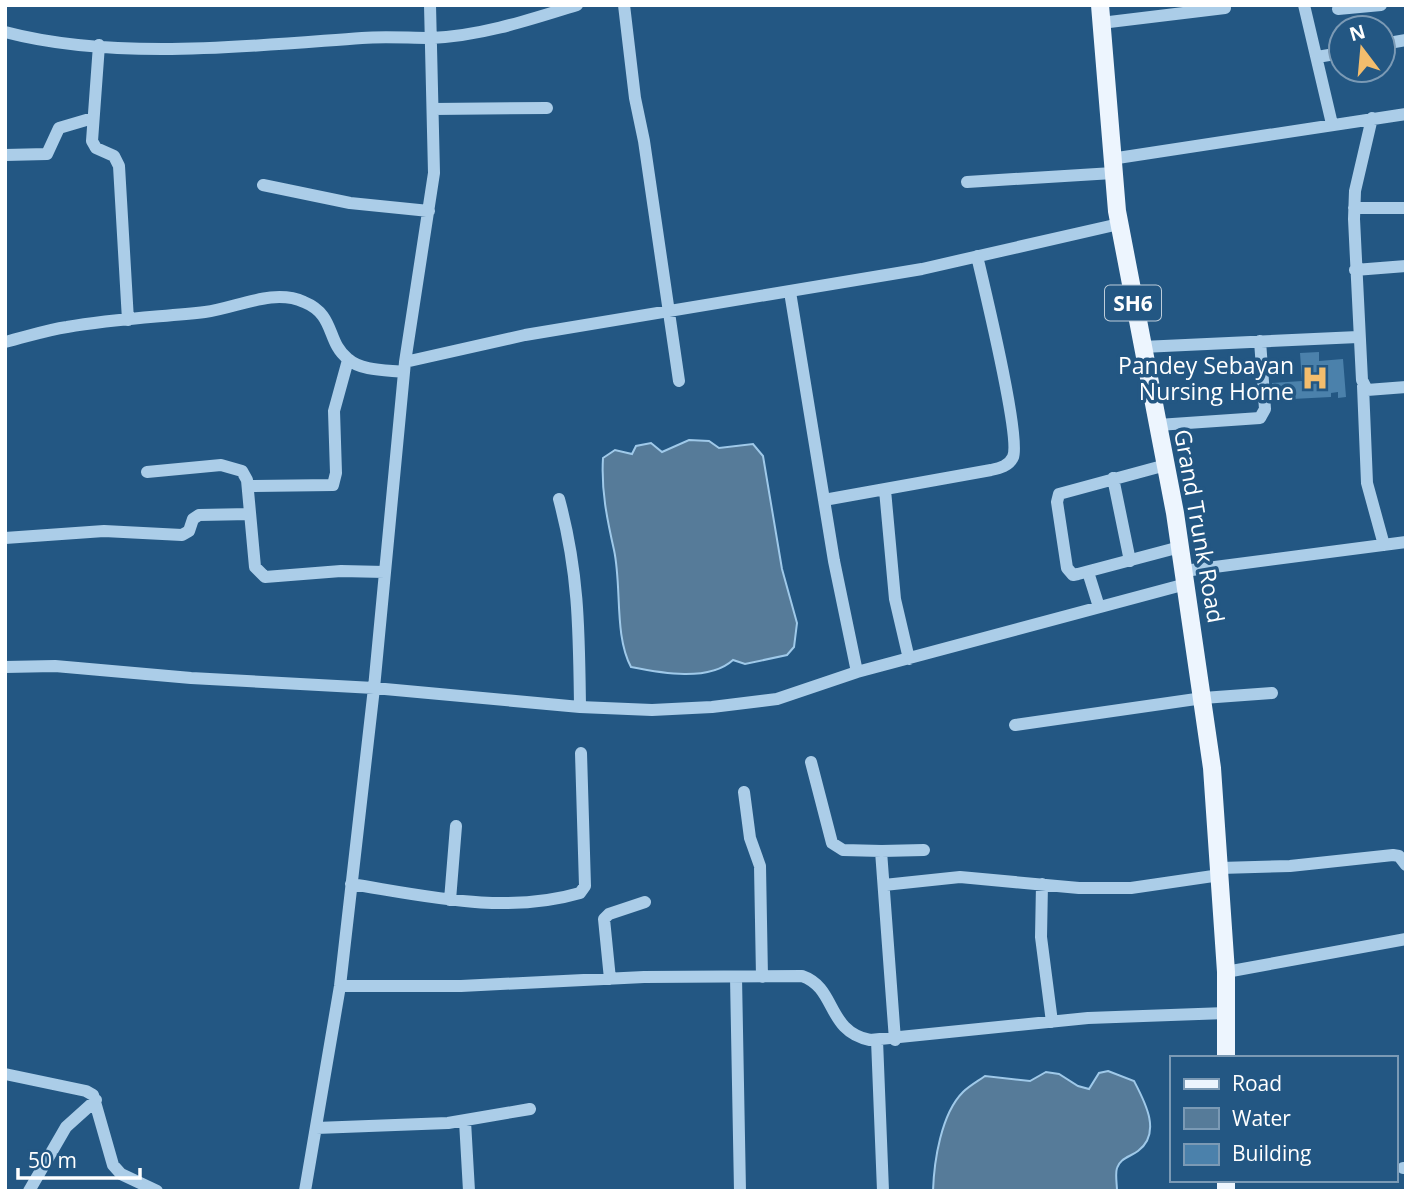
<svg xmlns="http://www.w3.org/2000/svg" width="1411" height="1196" font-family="'Open Sans',sans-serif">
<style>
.water{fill:#567b99;stroke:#9fc9e9;stroke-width:2}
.building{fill:#4b81ab}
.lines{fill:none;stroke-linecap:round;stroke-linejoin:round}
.minor{stroke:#abcde8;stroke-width:12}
.major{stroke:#edf5fe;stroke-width:18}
.labels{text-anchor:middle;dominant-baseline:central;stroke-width:7;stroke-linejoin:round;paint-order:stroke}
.shield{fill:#235783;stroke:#bdcdda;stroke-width:2}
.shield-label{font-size:21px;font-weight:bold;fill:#fff}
.poi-label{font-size:23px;fill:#fff;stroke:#235783;text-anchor:end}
.street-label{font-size:23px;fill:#fff;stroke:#235783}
</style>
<rect width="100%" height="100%" fill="#235783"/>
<path class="water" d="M689,440l20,1 10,7 34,-4 10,12 19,113 15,54 -3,24 -7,8 -42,9 -12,-4c-24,22 -72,13 -102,7 -17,-32 -9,-80 -17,-117 -7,-31 -13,-60 -11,-92l12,-8 17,4 4,-8 15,-3 11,9z
M1108,1071l26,10c11,21 28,52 4,70 -8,6 -18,7 -21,17 -2,6 0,16 0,23h-184c1,-30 8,-77 30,-99 6,-6 15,-11 22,-16l45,5 16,-9 13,2 19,12 11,3 10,-16z"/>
<path class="building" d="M1319,352v9l24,-2 3,38 -8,1v-6l-7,1v4l-58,3 -1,-17 30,-2 -2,-28z"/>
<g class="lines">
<path class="minor" d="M624,5l11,93 9,43 35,240
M1304,5l28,119
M1338,9l43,-4
M1101,23l124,-15
M5,32c110,29 245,14 357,6 23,-2 46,0 69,0 50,-2 98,-18 146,-33
M1383,44l23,-4
M99,45l-7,96 4,7 18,8 5,10 9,154
M1317,57l24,-4
M433,109l114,-1
M1372,118l-17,73 -1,28 8,161 5,10 39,-3
M5,155l42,-1 12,-26 34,-10
M1111,159l295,-45
M967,182l146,-9
M263,185l87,18 79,8
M1354,208h52
M1355,270l51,-4
M790,292l44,269 23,111
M5,342c21,-5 41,-12 62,-15 46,-8 92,-10 138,-15 32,-4 68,-24 99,-10 32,13 22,40 44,57 13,12 39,11 56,13
M1142,347l216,-10
M405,362l120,-27 397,-66 197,-45
M1363,386l4,97 17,62
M1158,425l102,-7 5,-9 -5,-68
M1166,465l-107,29 -2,8 10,66 6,7 5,-1 102,-27
M147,472l74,-7 21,6 5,9 8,87 10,10 76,-6 44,1
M1113,478l17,83
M248,486l85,-1 3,-12 -2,-62 14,-51
M885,490l10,109 14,60
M559,499c20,74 20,132 21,208
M824,500l167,-30c9,-2 18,-4 22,-13 8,-19 -29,-171 -36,-201
M5,538l99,-7 78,4 7,-4 4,-12 6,-4 51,-1
M1184,571l222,-29
M1088,572l11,35
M5,667l50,-1 136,12 183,10 206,19 72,3 60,-3 65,-8 80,-27 329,-88
M1015,725l188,-27 69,-5
M811,762l21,81 11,7 39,1
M744,792l6,46 10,28 2,111
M1220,868l70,-2 103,-11 6,1 7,9
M351,884c75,12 154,31 229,9l5,-7 -4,-133
M1042,884l-1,53 11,85
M884,885l76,-8 119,11h52l89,-13
M450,900l6,-74
M1226,972l180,-33
M736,977l4,214
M610,979l-6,-60 5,-5 36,-12
M340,986h121l183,-9 158,-1c35,12 24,55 68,64l218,-22 138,-5
M877,1040l6,151
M895,1040l-14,-189 43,-1
M5,1074l81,17 7,4 20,70 8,9 36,17
M465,1121l4,70
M316,1128l132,-5 82,-14
M1403,1168h3
M29,1191l37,-64 30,-27
M305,1191l35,-205 34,-298 31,-326 29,-189 -4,-168"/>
<path class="major" d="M1100,5l17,206 58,302 37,255 14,204v86
M1226,1191v-11"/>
</g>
<defs>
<g id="hospital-bare" transform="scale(2.1)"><path d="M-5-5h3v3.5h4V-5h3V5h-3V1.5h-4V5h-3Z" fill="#f3bd6d" stroke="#235783" stroke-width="2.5" paint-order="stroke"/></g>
</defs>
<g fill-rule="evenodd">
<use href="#hospital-bare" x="1315" y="378"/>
</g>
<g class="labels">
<rect class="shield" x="1105" y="285.5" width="56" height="35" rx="5"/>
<g class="shield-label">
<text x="1133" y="303">SH6</text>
</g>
<g class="poi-label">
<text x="1294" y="365">Pandey Sebayan<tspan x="1294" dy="26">Nursing Home</tspan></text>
</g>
<g class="street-label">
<text transform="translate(1200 526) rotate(80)">Grand Trunk Road</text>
</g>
</g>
<rect width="1411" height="1196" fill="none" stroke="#ffffff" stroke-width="14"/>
<rect x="1170" y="1056" width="228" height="126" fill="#235783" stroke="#7b9ab5" stroke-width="2"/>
<rect x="1184" y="1079" width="35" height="10" fill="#edf5fe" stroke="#7b9ab5" stroke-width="2"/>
<text x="1232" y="1091" font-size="21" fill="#ffffff">Road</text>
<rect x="1184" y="1108" width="35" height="21" fill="#567b99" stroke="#7b9ab5" stroke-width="2"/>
<text x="1232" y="1126" font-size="21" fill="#ffffff">Water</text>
<rect x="1184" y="1144" width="35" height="21" fill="#4b81ab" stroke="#7b9ab5" stroke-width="2"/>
<text x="1232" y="1161" font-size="21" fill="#ffffff">Building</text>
<g transform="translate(1362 49) rotate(344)"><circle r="33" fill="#235783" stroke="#7b9ab5" stroke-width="2"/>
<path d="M0-5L12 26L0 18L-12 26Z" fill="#f3bd6d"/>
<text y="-10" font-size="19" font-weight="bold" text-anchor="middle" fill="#ffffff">N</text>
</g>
<path d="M18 1168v10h122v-10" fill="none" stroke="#ffffff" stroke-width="3.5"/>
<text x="28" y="1168" font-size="21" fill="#ffffff" stroke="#235783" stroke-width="5" paint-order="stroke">50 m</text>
</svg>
